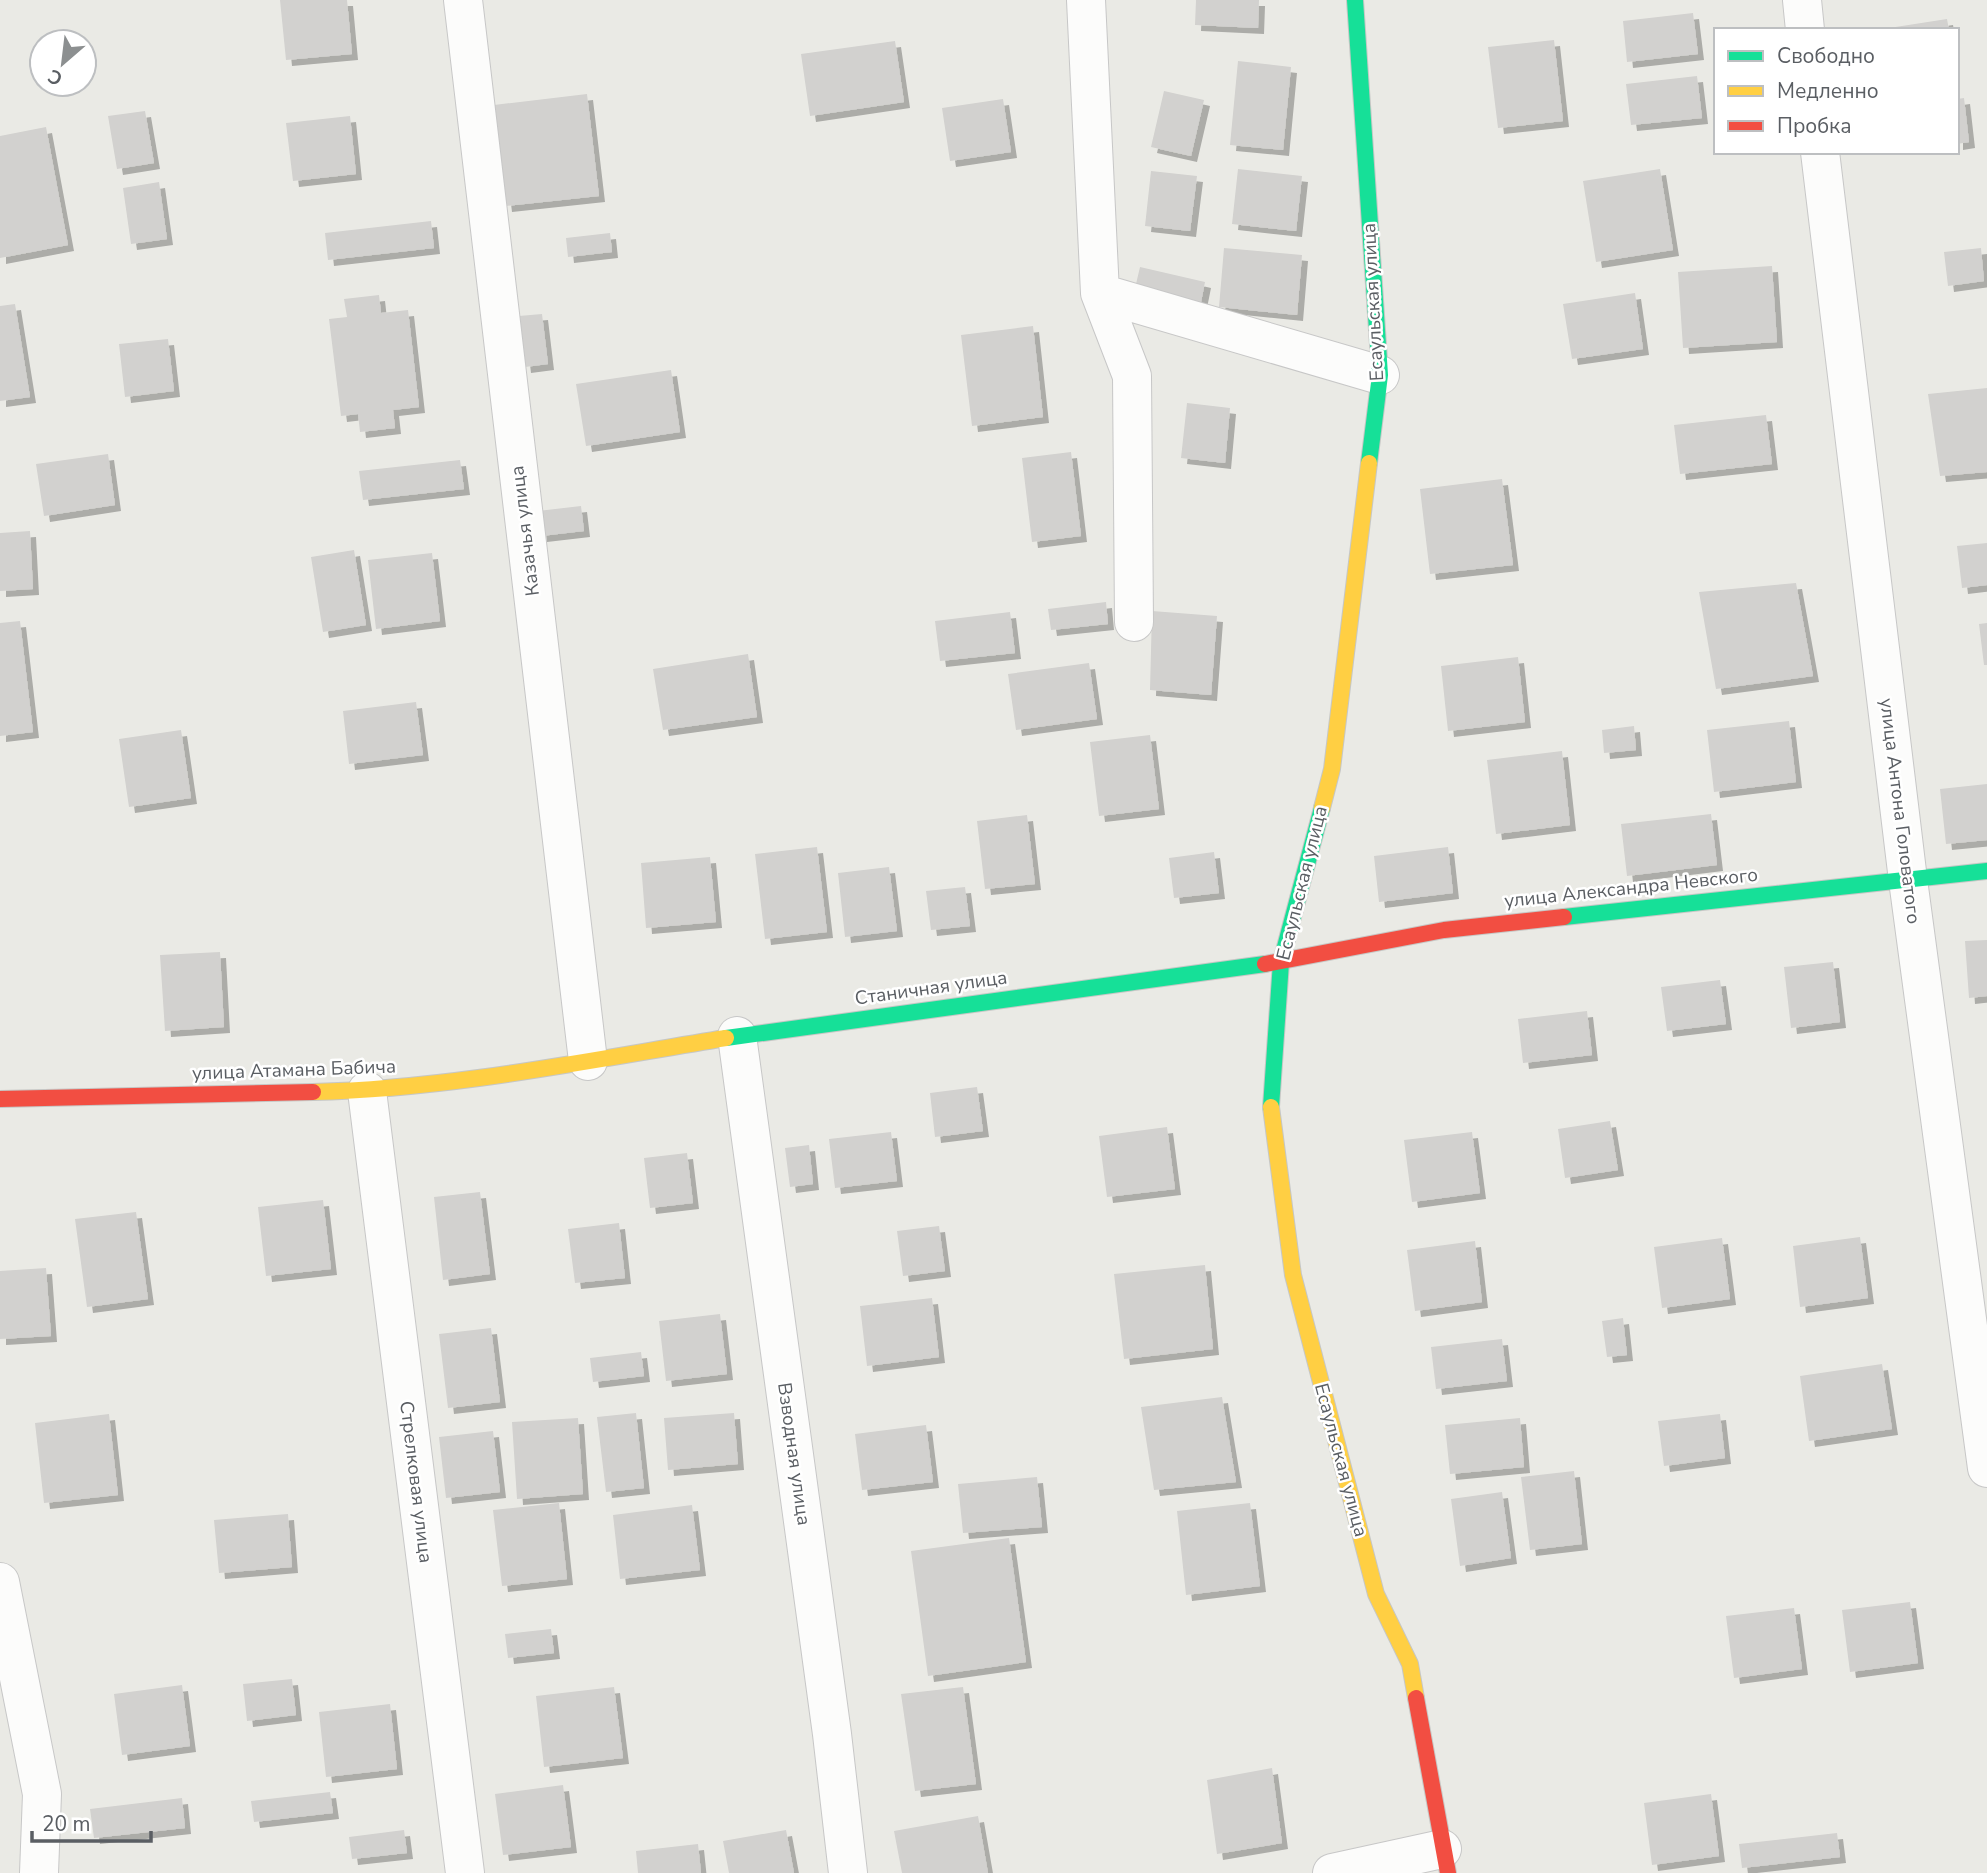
<svg xmlns="http://www.w3.org/2000/svg" width="1987" height="1873" font-family="'Nunito Sans',sans-serif">
<style>
.building{fill:#d2d1cf;filter:url(#shadow)}
.lines{fill:none;stroke-linecap:round;stroke-linejoin:round}
.street-casing{stroke:#c7c7c7;stroke-width:40}
.fast-casing{stroke:#c6c7c5;stroke-width:18}
.slow-casing{stroke:#c6c7c5;stroke-width:18}
.jam-casing{stroke:#c6c7c5;stroke-width:18}
.street{stroke:#fcfcfb;stroke-width:38}
.fast{stroke:#16e098;stroke-width:16}
.slow{stroke:#ffcf43;stroke-width:16}
.jam{stroke:#f24e42;stroke-width:16}
.labels{text-anchor:middle;dominant-baseline:central;stroke-width:5;stroke-linejoin:round;paint-order:stroke}
.street-label{font-size:19px;fill:#5a5e63;stroke:#fff}
</style>
<defs>
<filter id="shadow"><feDropShadow dx="6" dy="6" stdDeviation="0" flood-color="#0004"/></filter>
</defs>
<rect width="100%" height="100%" fill="#eaeae5"/>
<path class="building" d="M280,0h67l5,54 -66,6z
M1196,0h63l-1,28 -63,-3z
M1693,13l5,41 -71,8 -4,-41z
M1947,19l2,11h-60v-2z
M1554,40l9,81 -65,7 -10,-81z
M895,41l9,61 -94,14 -9,-62z
M1238,61l53,6 -8,83 -53,-5z
M1697,76l5,42 -71,7 -5,-41z
M1164,91l40,9 -13,56 -40,-9z
M587,94l12,102 -93,10 -12,-101z
M1964,98l5,44 -12,2v-45z
M1003,99l8,53 -61,9 -8,-53z
M145,111l9,52 -37,6 -9,-53z
M350,116l6,58 -63,7 -7,-58z
M46,127l22,118 -68,13v-122z
M1238,169l64,7 -6,55 -64,-7z
M1660,169l13,81 -77,12 -13,-81z
M1151,171l46,5 -7,55 -45,-5z
M159,182l8,57 -36,5 -8,-56z
M431,221l3,27 -106,12 -3,-27z
M610,233l2,19 -44,5 -2,-19z
M1224,248l78,7 -5,60 -78,-8z
M1981,248l3,33 -36,5 -4,-34z
M1772,266l5,76 -94,6 -5,-76z
M1140,267l65,15 -7,35 -66,-16z
M1635,293l8,56 -71,10 -9,-55z
M379,295l2,18 27,-3 11,97 -26,3 2,18 -35,4 -2,-18 -17,2 -12,-97 18,-2 -3,-18z
M15,304l15,93 -30,4v-95z
M542,314l6,50 -23,3 -6,-51z
M1033,326l10,91 -71,9 -11,-91z
M168,339l6,52 -49,6 -6,-53z
M671,370l9,62 -94,14 -10,-62z
M1987,388v84l-47,4 -12,-82z
M1187,403l43,5 -5,55 -44,-5z
M1766,415l6,49 -92,10 -6,-49z
M1071,452l10,84 -49,6 -10,-84z
M108,454l7,51 -71,11 -8,-52z
M460,460l4,29 -101,11 -4,-29z
M1502,479l11,86 -83,9 -10,-85z
M581,506l3,25 -43,5 -3,-25z
M30,531l3,58 -33,2v-58z
M1987,543v42l-25,3 -5,-42z
M354,550l12,75 -43,7 -12,-75z
M432,553l8,68 -64,8 -8,-69z
M1796,583l17,93 -97,13 -17,-97z
M1106,602l2,22 -57,6 -3,-21z
M1152,611l65,5 -6,79 -61,-5z
M1010,612l5,41 -75,8 -5,-40z
M20,621l13,111 -33,4v-113z
M1987,623v42h-3l-5,-41z
M748,654l9,63 -94,13 -10,-61z
M1518,657l7,65 -77,9 -7,-65z
M1089,663l8,56 -81,11 -8,-56z
M416,702l7,53 -74,9 -6,-53z
M1789,721l7,61 -82,10 -7,-62z
M1634,726l2,24 -32,3 -2,-23z
M181,730l10,68 -62,9 -10,-68z
M1150,735l9,74 -60,7 -9,-74z
M1562,751l8,74 -74,9 -9,-74z
M1987,784v56l-41,4 -6,-55z
M1711,814l6,51 -90,11 -6,-52z
M1027,815l8,69 -50,5 -8,-68z
M817,847l10,85 -62,7 -10,-85z
M1448,847l5,46 -74,9 -5,-46z
M1214,852l5,41 -45,5 -5,-40z
M710,857l6,65 -70,6 -5,-65z
M889,867l8,64 -52,6 -7,-64z
M965,887l5,39 -39,4 -5,-39z
M1987,940v56l-18,2 -4,-57z
M220,952l4,75 -59,4 -5,-76z
M1833,962l7,60 -49,6 -7,-61z
M1720,980l6,44 -59,7 -6,-44z
M1587,1011l5,44 -69,8 -5,-44z
M977,1087l6,44 -48,6 -5,-44z
M1610,1121l8,49 -53,8 -7,-49z
M1167,1127l8,62 -68,8 -8,-61z
M891,1132l6,49 -62,7 -6,-49z
M1472,1132l8,61 -68,9 -8,-62z
M809,1145l4,39 -23,3 -5,-39z
M687,1153l6,50 -43,5 -6,-50z
M480,1192l10,82 -47,6 -9,-83z
M323,1200l8,69 -65,7 -8,-69z
M136,1212l12,87 -61,8 -12,-88z
M619,1223l6,55 -50,5 -7,-54z
M939,1226l6,45 -42,5 -6,-45z
M1860,1237l8,61 -68,9 -7,-61z
M1722,1238l8,61 -68,9 -8,-61z
M1475,1241l7,61 -67,9 -8,-61z
M1205,1265l8,84 -89,10 -10,-85z
M46,1268l5,68 -51,3v-68z
M932,1298l7,59 -72,9 -7,-60z
M720,1314l7,60 -61,7 -7,-60z
M1623,1318l4,37 -20,2 -5,-36z
M491,1328l9,74 -52,6 -9,-74z
M1502,1339l5,42 -71,8 -5,-42z
M641,1352l3,24 -51,6 -3,-24z
M1882,1364l10,65 -83,12 -9,-65z
M1222,1397l14,85 -82,8 -13,-83z
M636,1413l8,75 -38,4 -9,-75z
M734,1413l4,51 -70,6 -4,-52z
M109,1414l9,81 -74,8 -9,-80z
M1720,1414l5,44 -61,8 -6,-45z
M578,1418l5,76 -66,5 -5,-77z
M1520,1418l4,49 -74,7 -5,-49z
M926,1425l7,57 -71,8 -7,-56z
M493,1431l7,61 -54,6 -7,-61z
M1574,1471l8,73 -52,6 -9,-73z
M1037,1477l5,50 -79,6 -5,-49z
M1502,1492l9,66 -51,8 -9,-67z
M559,1503l8,76 -65,7 -9,-76z
M1250,1503l10,83 -74,9 -9,-84z
M692,1505l8,65 -80,9 -7,-64z
M288,1514l4,53 -73,6 -5,-53z
M1009,1538l17,124 -98,14 -17,-125z
M1910,1602l8,61 -68,9 -8,-62z
M1794,1608l8,61 -68,9 -8,-62z
M551,1629l3,24 -46,5 -3,-24z
M292,1679l4,36 -49,6 -4,-37z
M182,1685l8,61 -68,9 -8,-61z
M614,1687l9,71 -79,9 -8,-71z
M963,1687l13,97 -61,7 -14,-97z
M390,1704l7,65 -71,8 -7,-65z
M1272,1768l10,75 -65,11 -10,-74z
M563,1785l8,62 -68,8 -8,-61z
M330,1792l3,21 -79,9 -3,-21z
M1711,1794l8,62 -67,9 -8,-62z
M182,1798l3,30 -91,10 -4,-29z
M978,1816l10,57h-86l-8,-42z
M404,1830l3,23 -55,6 -3,-22z
M786,1830l8,43h-65l-6,-32z
M1837,1833l3,24 -98,11 -3,-24z
M698,1844l3,29h-63l-2,-22z"/>
<g class="lines">
<g class="street-casing">
<path id="street" d="M463,0l125,1061
M1086,0l14,293 32,83 2,246
M1802,0l3,30
M1820,152l88,728 79,588
M1100,293l280,82
M737,1036l95,698 16,139
M367,1091l98,782
M0,1582l42,212 -3,79
M1332,1873l110,-24"/>
</g>
<g class="fast-casing">
<path id="fast" d="M1355,0l25,375 -11,88
M1564,917l423,-46
M726,1038l539,-74
M1271,1107l10,-145 41,-154"/>
</g>
<g class="slow-casing">
<path id="slow" d="M1322,808l10,-39 37,-306
M313,1092c137,-3 278,-32 413,-54
M1271,1107l22,168 83,319 34,70 6,34"/>
</g>
<g class="jam-casing">
<path id="jam" d="M1265,964l179,-34 120,-13
M0,1099l313,-7
M1416,1698l32,175"/>
</g>
<use href="#street" class="street"/>
<use href="#fast" class="fast"/>
<use href="#slow" class="slow"/>
<use href="#jam" class="jam"/>
</g>
<g class="labels">
<g class="street-label">
<text transform="translate(1373 302) rotate(-93)">Есаульская улица</text>
<text transform="translate(525 531) rotate(-97)">Казачья улица</text>
<text transform="translate(1900 811) rotate(83)">улица Антона Головатого</text>
<text transform="translate(1302 883) rotate(-76)">Есаульская улица</text>
<text transform="translate(1631 888) rotate(-6)">улица Александра Невского</text>
<text transform="translate(931 988) rotate(-8)">Станичная улица</text>
<text transform="translate(294 1070) rotate(-2)">улица Атамана Бабича</text>
<text transform="translate(794 1454) rotate(82)">Взводная улица</text>
<text transform="translate(1341 1460) rotate(75)">Есаульская улица</text>
<text transform="translate(416 1482) rotate(83)">Стрелковая улица</text>
</g>
</g>
<rect x="1714" y="28" width="245" height="126" fill="#ffffff" stroke="#bdbfc1" stroke-width="2"/>
<rect x="1728" y="51" width="35" height="10" fill="#16e098" stroke="#bdbfc1" stroke-width="2"/>
<text x="1777" y="63" font-size="21" fill="#5a5e63">Свободно</text>
<rect x="1728" y="86" width="35" height="10" fill="#ffcf43" stroke="#bdbfc1" stroke-width="2"/>
<text x="1777" y="98" font-size="21" fill="#5a5e63">Медленно</text>
<rect x="1728" y="121" width="35" height="10" fill="#f24e42" stroke="#bdbfc1" stroke-width="2"/>
<text x="1777" y="133" font-size="21" fill="#5a5e63">Пробка</text>
<g transform="translate(63 63) rotate(208)"><circle r="33" fill="#ffffff" stroke="#bdbfc1" stroke-width="2"/>
<path d="M0-5L12 26L0 18L-12 26Z" fill="#8c8f90"/>
<text y="-10" font-size="19" font-weight="bold" text-anchor="middle" fill="#5a5e63">С</text>
</g>
<path d="M32 1831v10h119v-10" fill="none" stroke="#5a5e63" stroke-width="3.5"/>
<text x="42" y="1831" font-size="21" fill="#5a5e63" stroke="#ffffff" stroke-width="5" paint-order="stroke">20 m</text>
</svg>
